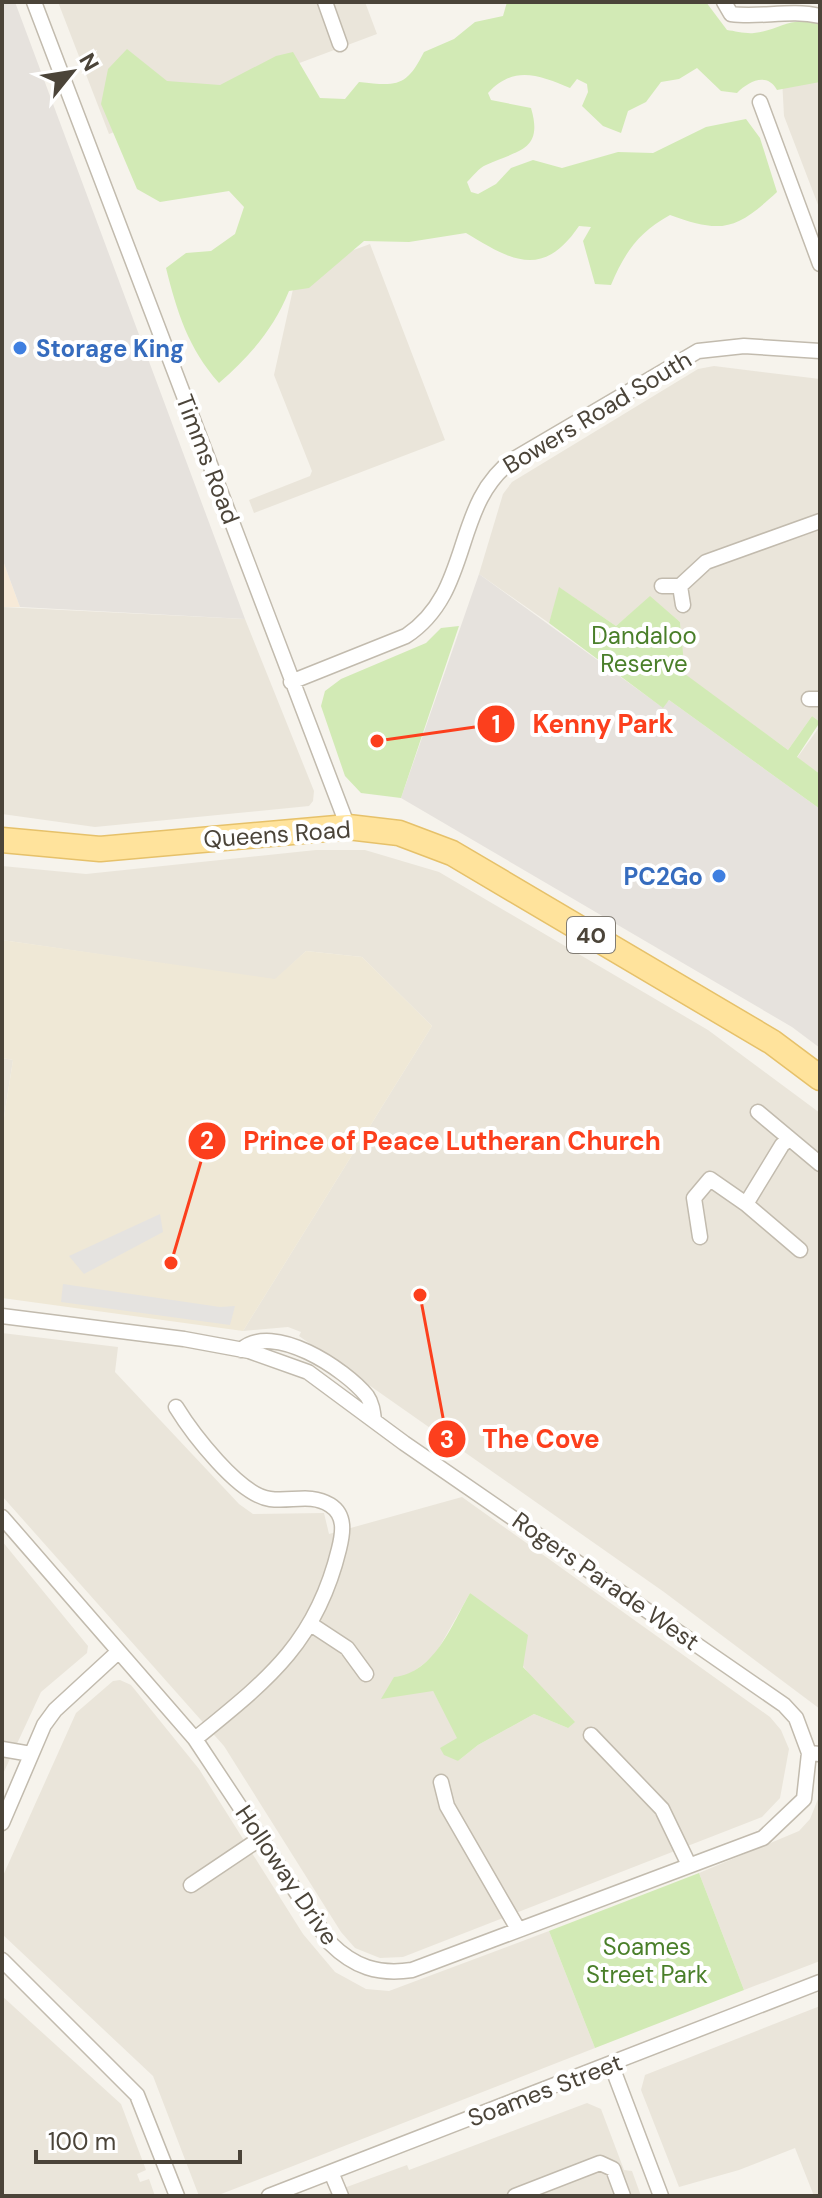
<svg xmlns="http://www.w3.org/2000/svg" width="822" height="2198" font-family="'DM Sans',sans-serif">
<style>
.residential{fill:#eae5da;fill-rule:evenodd}
.commercial{fill:#f7ead8}
.industrial{fill:#e6e2dd}
.education{fill:#efe8d6}
.green{fill:#d2eab5}
.parking{fill:#e5e3e0}
.lines{fill:none;stroke-linecap:round;stroke-linejoin:round}
.minor-casing{stroke:#c2bbae;stroke-width:17}
.primary-casing{stroke:#e6c16a;stroke-width:27}
.minor{stroke:#fff;stroke-width:14}
.primary{stroke:#ffe39c;stroke-width:24}
.shop-dot{fill:#3f7fe0;stroke:#fff;stroke-width:3}
.labels{text-anchor:middle;dominant-baseline:central;stroke-width:8;stroke-linejoin:round;paint-order:stroke}
.shield{fill:#fff;stroke:#817c74;stroke-width:2}
.shield-label{font-size:22px;font-weight:bold;fill:#4b4439}
.shop-label{font-size:24px;font-weight:bold;fill:#366cbe;stroke:#fff;text-anchor:start}
.street-label{font-size:24px;fill:#4b4439;stroke:#fff}
.park-label{font-size:24px;fill:#4a7f2a;stroke:#fff}
.leader{fill:none;stroke:#fc3f1d;stroke-width:3}
.callout-dot{fill:#fc3f1d;stroke:#fff;stroke-width:3}
.mark-label{font-size:24px;text-anchor:middle;font-weight:bold;fill:#fff}
.callout-label{font-size:26px;text-anchor:middle;font-weight:bold;fill:#fc3f1d;stroke:#fff;stroke-width:8;stroke-linejoin:round;paint-order:stroke}
</style>
<rect width="100%" height="100%" fill="#f6f3ec"/>
<path class="residential" d="M58,2h307l12,32 -268,100z
M820,78v132l-36,-94 -2,-37z
M370,244l75,196 -191,73 -5,-13 61,-24 2,-5 -38,-96 23,-104z
M714,366l106,13v343l-8,-6 -24,34 -104,-76 -4,-52 -30,-25 -34,29 -56,-38 -11,35 -70,-49 24,-80 9,-12 186,-113z
M2,607l243,12 69,172 -1,10 -4,5 -214,21 -93,-13z
M820,726v48l-23,-16z
M316,850h49l74,22 269,158 112,83v596l-156,-117 -365,-256 2,-4 -13,-5 -45,4 189,-305 -70,-69 -56,-6 -31,29 -273,-40v-74l84,8z
M2,1058l11,2 -11,70z
M2,1333l116,14 -3,25 124,132 14,10 71,-1 5,21 133,-37 308,220 11,13 8,19 -9,49 -18,19 -359,140 -23,1 -25,-10 -14,-16 -117,-186 -222,-250zM470,1593l98,135 -34,-14 -56,31 -20,16 -17,-13 17,-10 -25,-47 -39,-14 14,-1 27,-21z
M2,1541l86,105 -1,7 -46,39 -39,84z
M120,1680l11,5 68,84 104,165 32,38 31,17 23,2 160,-60 46,117 -379,148h-17l-46,-120 -151,-142v-56l74,-165 37,-32z
M820,1794v167l-76,29 -45,-117 100,-42 11,-12z
M2,1996l119,108 25,66 -9,4 3,8 9,-3 6,17h-153z
M820,2006v190h-6l-19,-48 -56,22 -60,17 -38,-97 4,-15z
M587,2103l14,6 23,61 8,1 9,25h-319l85,-31 2,5z"/>
<path class="commercial" d="M2,558l18,49h-18z"/>
<path class="industrial" d="M2,2h13l230,617 -225,-12 -18,-49z
M479,574l183,133 7,-7 151,109v239l-28,-21 -391,-229z"/>
<path class="education" d="M2,940l273,39 31,-28 56,6 70,69 -189,305 -241,-33v-168l11,-70 -11,-2z"/>
<path class="green" d="M507,2h199l21,28c8,1 19,4 27,3 27,-3 34,-17 66,-9v58l-43,8c-10,-18 -28,-9 -40,3l-16,-2 -24,-23 -18,11 -18,3 -15,20 -18,9 -7,22 -18,-7 -21,-20 6,-14 -1,-8 -10,-5 -7,9c-31,-13 -57,-23 -82,5l3,7 40,8c13,44 -14,42 -45,57 -7,3 -13,11 -19,17l4,10 7,2 18,-10 15,-16 22,-8 29,8 56,-16 35,1 53,-26 40,-8 14,19 17,54c-41,38 -55,42 -107,23 -32,18 -45,37 -59,70l-16,-1 -12,-43 8,-14 -12,-1c-36,53 -67,35 -113,7l-57,9 -45,-1 -55,47 -20,3c-16,39 -39,65 -70,92 -31,-35 -42,-71 -53,-115l20,-15 25,-2 24,-17 9,-27 -15,-16 -69,11 -23,-13 -36,-85 7,-35 19,-20 40,32 53,4 56,-29 17,-4 27,46 25,1 14,-17c37,4 47,6 65,-30l30,-13 21,-17 28,-6z
M559,587l57,39 34,-30 30,26 5,52 103,76 24,-34 8,6 -23,35 23,17v35l-151,-109 -6,8 -114,-85z
M459,626l-58,172 -40,-5 -16,-17 -24,-70 4,-15 16,-12 85,-36 15,-15z
M470,1593l58,42 -5,32 52,55 -7,6 -34,-14 -56,31 -20,16 -14,-6 -4,-7 17,-10 -24,-47 -52,8 13,-22c41,-4 58,-53 76,-84z
M699,1873l45,117 -149,58 -46,-117z"/>
<path class="parking" d="M160,1214l3,18 -79,42 -15,-18z
M63,1284l157,23 15,-1 -5,19 -169,-23z"/>
<g class="lines">
<g class="minor-casing">
<path id="minor" d="M34,2l314,825
M325,2l15,42
M724,2l7,12c30,4 59,-5 89,2
M760,102l60,162
M662,586h18l3,19
M680,586l26,-24 114,-41
M291,682l115,-46c68,-45 45,-132 108,-177l184,-108 46,-5 76,5
M809,699h11
M758,1112l62,52
M789,1139l-7,6 -36,59 54,46
M700,1237l-6,-39 16,-19 36,25
M2,1316l182,23 65,12 59,21 96,71 380,262 12,13 13,35 11,1
M241,1350c32,-29 104,19 126,46 5,7 6,16 7,24
M176,1407c16,26 63,88 94,92 21,3 41,-6 60,6 16,10 13,28 9,44 -23,95 -73,132 -144,190
M2,1517l193,222 135,204c24,24 48,32 82,27l351,-132 41,-39 5,-46
M312,1625l35,23 19,26
M591,1735l71,74 27,56
M2,1749l29,5
M441,1782l6,24 71,123
M2,1823l42,-98 11,-15 63,-58
M191,1885l70,-47
M2,1960l135,135 40,101
M611,2064l50,132
M331,2172l10,24
M269,2196l551,-214
M515,2196l85,-33 13,6 10,27"/>
</g>
<g class="primary-casing">
<path id="primary" d="M2,840l98,9 248,-22 51,6 53,20 320,189 48,36"/>
</g>
<use href="#minor" class="minor"/>
<use href="#primary" class="primary"/>
</g>
<g class="shop-dot">
<circle cx="20" cy="348" r="8"/>
<circle cx="719" cy="876" r="8"/>
</g>
<g class="labels">
<rect class="shield" x="567" y="917" width="48" height="36" rx="6"/>
<g class="shield-label">
<text x="591" y="935">40</text>
</g>
<g class="shop-label">
<text x="36" y="348">Storage King</text>
<text x="703" y="876" text-anchor="end">PC2Go</text>
</g>
<g class="street-label">
<text transform="translate(597 412) rotate(-31)">Bowers Road South</text>
<text transform="translate(208 459) rotate(69)">Timms Road</text>
<text transform="translate(277 834) rotate(-4)">Queens Road</text>
<text transform="translate(606 1581) rotate(35)">Rogers Parade West</text>
<text transform="translate(287 1875) rotate(56)">Holloway Drive</text>
<text transform="translate(545 2090) rotate(-21)">Soames Street</text>
</g>
<g class="park-label">
<text x="644" y="635">Dandaloo<tspan x="644" dy="28">Reserve</tspan></text>
<text x="647" y="1946">Soames<tspan x="647" dy="28">Street Park</tspan></text>
</g>
</g>
<path class="leader" d="M377 741L496 724M171 1263L207 1141M420 1295L447 1439"/>
<g class="callout-dot">
<circle cx="377" cy="741" r="8"/>
<circle cx="171" cy="1263" r="8"/>
<circle cx="420" cy="1295" r="8"/>
<circle cx="496" cy="724" r="20"/>
<circle cx="207" cy="1141" r="20"/>
<circle cx="447" cy="1439" r="20"/>
</g>
<g class="mark-label">
<text x="496" y="733">1</text>
<text x="207" y="1149">2</text>
<text x="447" y="1448">3</text>
</g>
<g class="callout-label">
<text x="603" y="733">Kenny Park</text>
<text x="452" y="1150">Prince of Peace Lutheran Church</text>
<text x="541" y="1448">The Cove</text>
</g>
<rect width="822" height="2198" fill="none" stroke="#4b4439" stroke-width="8"/>
<g transform="translate(72 72) rotate(60)" stroke="#ffffff" stroke-width="6" paint-order="stroke">
<path d="M0-6L14 30L0 20L-14 30Z" fill="#4b4439"/>
<text y="-12" font-size="22" font-weight="bold" text-anchor="middle" fill="#4b4439">N</text>
</g>
<path d="M36 2150v12h204v-12" fill="none" stroke="#4b4439" stroke-width="4"/>
<text x="48" y="2150" font-size="24" fill="#4b4439" stroke="#ffffff" stroke-width="6" paint-order="stroke">100 m</text>
</svg>
